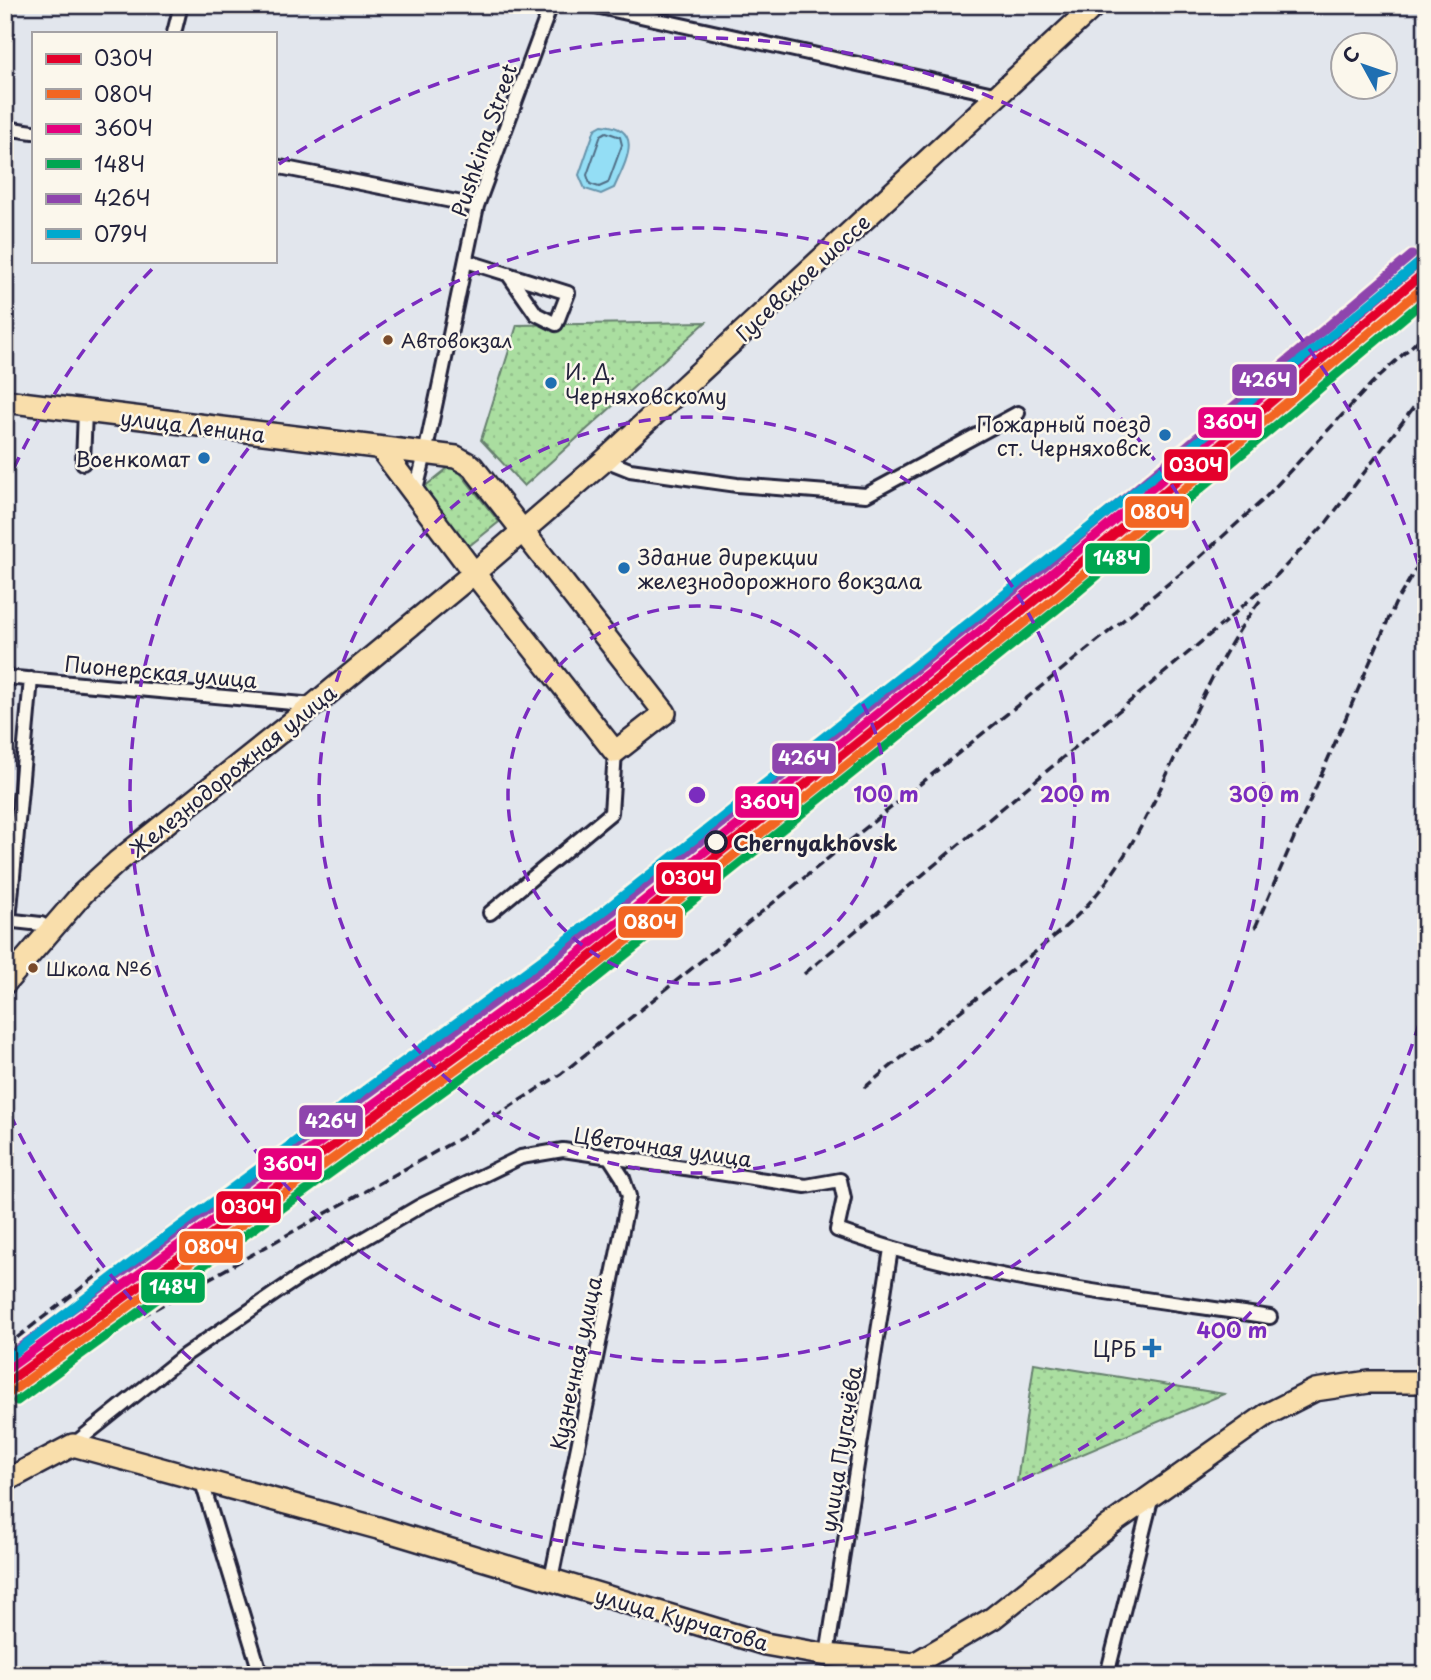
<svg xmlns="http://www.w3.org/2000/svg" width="1431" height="1680" font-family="'Playpen Sans',sans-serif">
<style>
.grass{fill:url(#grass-dots);stroke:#66806e;stroke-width:2}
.water{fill:#94def5;stroke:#6693ab;stroke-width:2}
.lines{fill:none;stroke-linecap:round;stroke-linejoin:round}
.shore{stroke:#506d85;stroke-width:2}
.minor-casing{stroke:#22223b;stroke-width:18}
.primary-casing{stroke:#22223b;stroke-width:26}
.trunk-casing{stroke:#22223b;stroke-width:26}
.minor{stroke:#fbf7ec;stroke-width:12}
.primary{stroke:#f9deab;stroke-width:21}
.trunk{stroke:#f9deab;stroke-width:21}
.rail{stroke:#22223b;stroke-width:3.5;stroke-dasharray:10 5;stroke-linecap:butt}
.rail-1-casing{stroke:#fbf7ec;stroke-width:14}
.rail-2-casing{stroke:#fbf7ec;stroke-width:14}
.rail-3-casing{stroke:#fbf7ec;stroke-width:14}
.rail-4-casing{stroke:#fbf7ec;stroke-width:14}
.rail-5-casing{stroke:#fbf7ec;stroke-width:14}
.rail-6-casing{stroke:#fbf7ec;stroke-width:14}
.rail-1{stroke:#e4002b;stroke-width:9}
.rail-2{stroke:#f26522;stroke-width:9}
.rail-3{stroke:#e5007d;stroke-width:9}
.rail-4{stroke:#00a651;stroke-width:9}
.rail-5{stroke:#8e44ad;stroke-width:9}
.rail-6{stroke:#00a9ce;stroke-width:9}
.ring{fill:none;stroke:#7b2cbf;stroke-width:3.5;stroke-dasharray:12 9}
.bus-dot{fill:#7a4b2a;stroke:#fbf7ec;stroke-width:2.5}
.poi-dot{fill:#1f6fb2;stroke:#fbf7ec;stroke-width:2.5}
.stop-dot{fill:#fbf7ec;stroke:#22223b;stroke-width:3.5}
.labels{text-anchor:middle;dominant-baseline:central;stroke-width:5;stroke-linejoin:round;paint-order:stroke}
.bus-label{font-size:19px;fill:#22223b;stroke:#fbf7ec;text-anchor:start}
.street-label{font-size:21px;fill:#22223b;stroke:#fbf7ec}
.poi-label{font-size:21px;fill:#22223b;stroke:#fbf7ec;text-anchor:end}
.stop-label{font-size:21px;font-weight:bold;fill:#22223b;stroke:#fbf7ec;text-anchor:start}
.centre{fill:#7b2cbf;stroke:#fbf7ec;stroke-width:3.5}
.ring-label{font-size:21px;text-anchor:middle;font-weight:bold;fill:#7b2cbf;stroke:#fbf7ec;stroke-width:5;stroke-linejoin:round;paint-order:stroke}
.line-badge{stroke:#fbf7ec;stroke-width:2.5}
.badge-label{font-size:19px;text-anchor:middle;font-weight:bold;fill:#fff}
</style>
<defs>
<pattern id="grass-dots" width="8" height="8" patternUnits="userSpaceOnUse" patternTransform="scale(1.75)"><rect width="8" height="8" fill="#aadea0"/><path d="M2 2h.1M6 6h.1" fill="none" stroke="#92be8b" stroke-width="1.8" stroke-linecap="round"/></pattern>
</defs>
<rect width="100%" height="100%" fill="#e2e6ed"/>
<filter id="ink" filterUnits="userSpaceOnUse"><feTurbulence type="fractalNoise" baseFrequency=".0143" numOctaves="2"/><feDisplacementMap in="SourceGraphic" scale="14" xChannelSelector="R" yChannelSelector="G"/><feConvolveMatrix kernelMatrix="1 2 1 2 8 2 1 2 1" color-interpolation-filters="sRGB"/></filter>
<g filter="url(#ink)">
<path class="grass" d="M706,322l-182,164 -43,-46 36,-115z
M453,464l46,58 -30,24 -46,-58z
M1034,1363l190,31 -207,88z"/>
<path class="water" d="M602,125c44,3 23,38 12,63l-13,6 -16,-5 -6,-14 16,-46z"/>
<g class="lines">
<path class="shore" d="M606,132l14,5 2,8 -14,38 -9,4 -9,-3 -3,-9 14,-40z"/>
<g class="minor-casing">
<path id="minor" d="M591,5l407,90
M174,33l7,-28
M5,128l28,4
M275,166l202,40
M466,261l102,32 -12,31 -20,-10 -28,-40
M605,460l25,10 107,15 129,10 152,-82
M83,463l2,-52
M415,494l10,-40 52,-248 74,-201
M5,677l309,28
M490,913l121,-100 4,-61
M5,920l36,4 10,6
M9,920l22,-241
M73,1445l112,-90 114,-78 121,-71 101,-49 42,-7 243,36 34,-6 4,18 -7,32c139,51 287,65 433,87
M201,1479l60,196
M551,1579l78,-383 -6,-18 -13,-20
M827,1655l64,-406
M914,1664l16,11
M1107,1675l45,-179"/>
</g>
<g class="primary-casing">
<path id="primary" d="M5,401l451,56 16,9 193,247 -50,39 -141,-179 -93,-124
M5,1481l68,-36 305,83 387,116 62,11 87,9 79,-46 117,-93 156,-110 49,-25 54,-8h57"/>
</g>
<g class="trunk-casing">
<path id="trunk" d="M5,983l78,-90 34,-31 197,-157 160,-132 131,-113 490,-455"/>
</g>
<use href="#minor" class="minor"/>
<use href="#primary" class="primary"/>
<use href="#trunk" class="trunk"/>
<path class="rail" d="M1255,928l140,-324 31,-52
M804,974l421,-352 52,-47 49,-52 100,-132
M864,1088c44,-36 89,-71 133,-106 36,-29 75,-56 103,-92 70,-89 92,-204 163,-293
M5,1347l98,-76
M5,1409l116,-81 348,-195 92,-59 628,-507 74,-67 109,-117 54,-50"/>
<g class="rail-1-casing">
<path id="rail-1" d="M5,1384l556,-404 492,-394 373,-315"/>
</g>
<g class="rail-2-casing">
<path id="rail-2" d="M11,1392l557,-404 492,-394 366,-309"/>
</g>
<g class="rail-3-casing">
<path id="rail-3" d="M5,1371l550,-399 491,-394 373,-315"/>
</g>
<g class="rail-4-casing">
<path id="rail-4" d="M17,1401l557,-405 492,-394 360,-303"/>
</g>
<g class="rail-5-casing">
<path id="rail-5" d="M5,1358l543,-395 492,-393 372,-315"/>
</g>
<g class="rail-6-casing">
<path id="rail-6" d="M5,1360l148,-114 391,-288 772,-610 110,-91"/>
</g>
<use href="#rail-1" class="rail-1"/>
<use href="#rail-2" class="rail-2"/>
<use href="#rail-3" class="rail-3"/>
<use href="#rail-4" class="rail-4"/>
<use href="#rail-5" class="rail-5"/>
<use href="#rail-6" class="rail-6"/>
</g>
</g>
<g class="ring">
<circle cx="697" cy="795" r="189"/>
<circle cx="697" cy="795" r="378"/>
<circle cx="697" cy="795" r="567"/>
<path d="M1425 1004A757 757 0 0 1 5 1103M5 487A757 757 0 0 1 157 264M279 164A757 757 0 0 1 1425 586"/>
</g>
<g class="bus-dot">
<circle cx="388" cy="340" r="6"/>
<circle cx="33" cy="968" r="6"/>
</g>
<g class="poi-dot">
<circle cx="551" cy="383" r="7"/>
<circle cx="1165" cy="435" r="7"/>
<circle cx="204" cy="458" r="7"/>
<circle cx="624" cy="568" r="7"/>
<path d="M1148.5 1337.5h7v7h7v7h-7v7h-7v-7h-7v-7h7z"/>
</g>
<circle class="stop-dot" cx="716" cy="842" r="10"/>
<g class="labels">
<g class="bus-label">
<text x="401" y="340">Автовокзал</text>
<text x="46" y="968">Школа №6</text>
</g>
<g class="street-label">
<text transform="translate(483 140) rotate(-71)">Pushkina Street</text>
<text transform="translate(802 277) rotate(-43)">Гусевское шоссе</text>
<text transform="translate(193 425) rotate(7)">улица Ленина</text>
<text transform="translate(161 671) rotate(5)">Пионерская улица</text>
<text transform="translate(232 770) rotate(-39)">Железнодорожная улица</text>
<text transform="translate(663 1146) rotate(8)">Цветочная улица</text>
<text transform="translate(575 1363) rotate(-78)">Кузнечная улица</text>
<text transform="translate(840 1449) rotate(-81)">улица Пугачёва</text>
<text transform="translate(682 1618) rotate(16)">улица Курчатова</text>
</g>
<g class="poi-label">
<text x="565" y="371" text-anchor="start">И. Д.<tspan x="565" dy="24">Черняховскому</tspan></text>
<text x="1151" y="423">Пожарный поезд<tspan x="1151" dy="24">ст. Черняховск</tspan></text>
<text x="190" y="458">Военкомат</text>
<text x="638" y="556" text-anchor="start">Здание дирекции<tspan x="638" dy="24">железнодорожного вокзала</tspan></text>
<text x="1136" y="1348">ЦРБ</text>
</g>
<g class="stop-label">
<text x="733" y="842">Chernyakhovsk</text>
</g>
</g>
<circle cx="697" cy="795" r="10" class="centre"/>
<g class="ring-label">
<text x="886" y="802">100 m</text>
<text x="1075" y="802">200 m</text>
<text x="1264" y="802">300 m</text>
<text x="1232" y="1338">400 m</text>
</g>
<g class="line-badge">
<rect x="1231" y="363" width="67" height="34" rx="7" fill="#8e44ad"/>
<rect x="1197" y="406" width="66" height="33" rx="7" fill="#e5007d"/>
<rect x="1163" y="448" width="66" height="34" rx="7" fill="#e4002b"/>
<rect x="1124" y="495" width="66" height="34" rx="7" fill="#f26522"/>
<rect x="1084" y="542" width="67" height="33" rx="7" fill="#00a651"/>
<rect x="771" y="742" width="66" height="33" rx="7" fill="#8e44ad"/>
<rect x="734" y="785" width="66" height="34" rx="7" fill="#e5007d"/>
<rect x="655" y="861" width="67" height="34" rx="7" fill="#e4002b"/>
<rect x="617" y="905" width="67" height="34" rx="7" fill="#f26522"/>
<rect x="298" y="1104" width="66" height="34" rx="7" fill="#8e44ad"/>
<rect x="257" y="1147" width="66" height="34" rx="7" fill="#e5007d"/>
<rect x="215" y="1190" width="67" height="34" rx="7" fill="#e4002b"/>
<rect x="178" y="1230" width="66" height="34" rx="7" fill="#f26522"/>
<rect x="140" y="1271" width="66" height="33" rx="7" fill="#00a651"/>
</g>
<g class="badge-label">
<text x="1265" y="387">426Ч</text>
<text x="1230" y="429">360Ч</text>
<text x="1196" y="472">030Ч</text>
<text x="1157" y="519">080Ч</text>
<text x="1117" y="565">148Ч</text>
<text x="804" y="765">426Ч</text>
<text x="767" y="809">360Ч</text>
<text x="688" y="885">030Ч</text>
<text x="650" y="929">080Ч</text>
<text x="331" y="1128">426Ч</text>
<text x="290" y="1171">360Ч</text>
<text x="248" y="1214">030Ч</text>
<text x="211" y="1254">080Ч</text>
<text x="173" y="1294">148Ч</text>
</g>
<rect width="1431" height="1680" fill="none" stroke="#fbf7ec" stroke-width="28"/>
<rect x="14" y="14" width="1403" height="1652" fill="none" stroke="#22223b" stroke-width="2.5" filter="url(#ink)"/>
<rect x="32" y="32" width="245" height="231" fill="#fbf7ec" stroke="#a4a2a5" stroke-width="2"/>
<rect x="46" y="54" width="35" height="10" fill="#e4002b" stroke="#a4a2a5" stroke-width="2"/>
<text x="94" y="66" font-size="21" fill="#22223b">030Ч</text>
<rect x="46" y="89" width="35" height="10" fill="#f26522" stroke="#a4a2a5" stroke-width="2"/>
<text x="94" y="102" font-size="21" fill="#22223b">080Ч</text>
<rect x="46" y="124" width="35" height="10" fill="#e5007d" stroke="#a4a2a5" stroke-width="2"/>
<text x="94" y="136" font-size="21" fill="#22223b">360Ч</text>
<rect x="46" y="159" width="35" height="10" fill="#00a651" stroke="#a4a2a5" stroke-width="2"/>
<text x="94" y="172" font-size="21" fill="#22223b">148Ч</text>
<rect x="46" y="194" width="35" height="10" fill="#8e44ad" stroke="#a4a2a5" stroke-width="2"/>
<text x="94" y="206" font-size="21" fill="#22223b">426Ч</text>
<rect x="46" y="229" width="35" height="10" fill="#00a9ce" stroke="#a4a2a5" stroke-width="2"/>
<text x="94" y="242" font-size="21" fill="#22223b">079Ч</text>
<g transform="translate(1364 66) rotate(310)"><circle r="33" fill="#fbf7ec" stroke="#a4a2a5" stroke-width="2"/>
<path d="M0-5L12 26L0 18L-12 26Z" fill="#1f6fb2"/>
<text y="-10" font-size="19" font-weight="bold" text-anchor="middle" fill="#22223b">С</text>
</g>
</svg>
